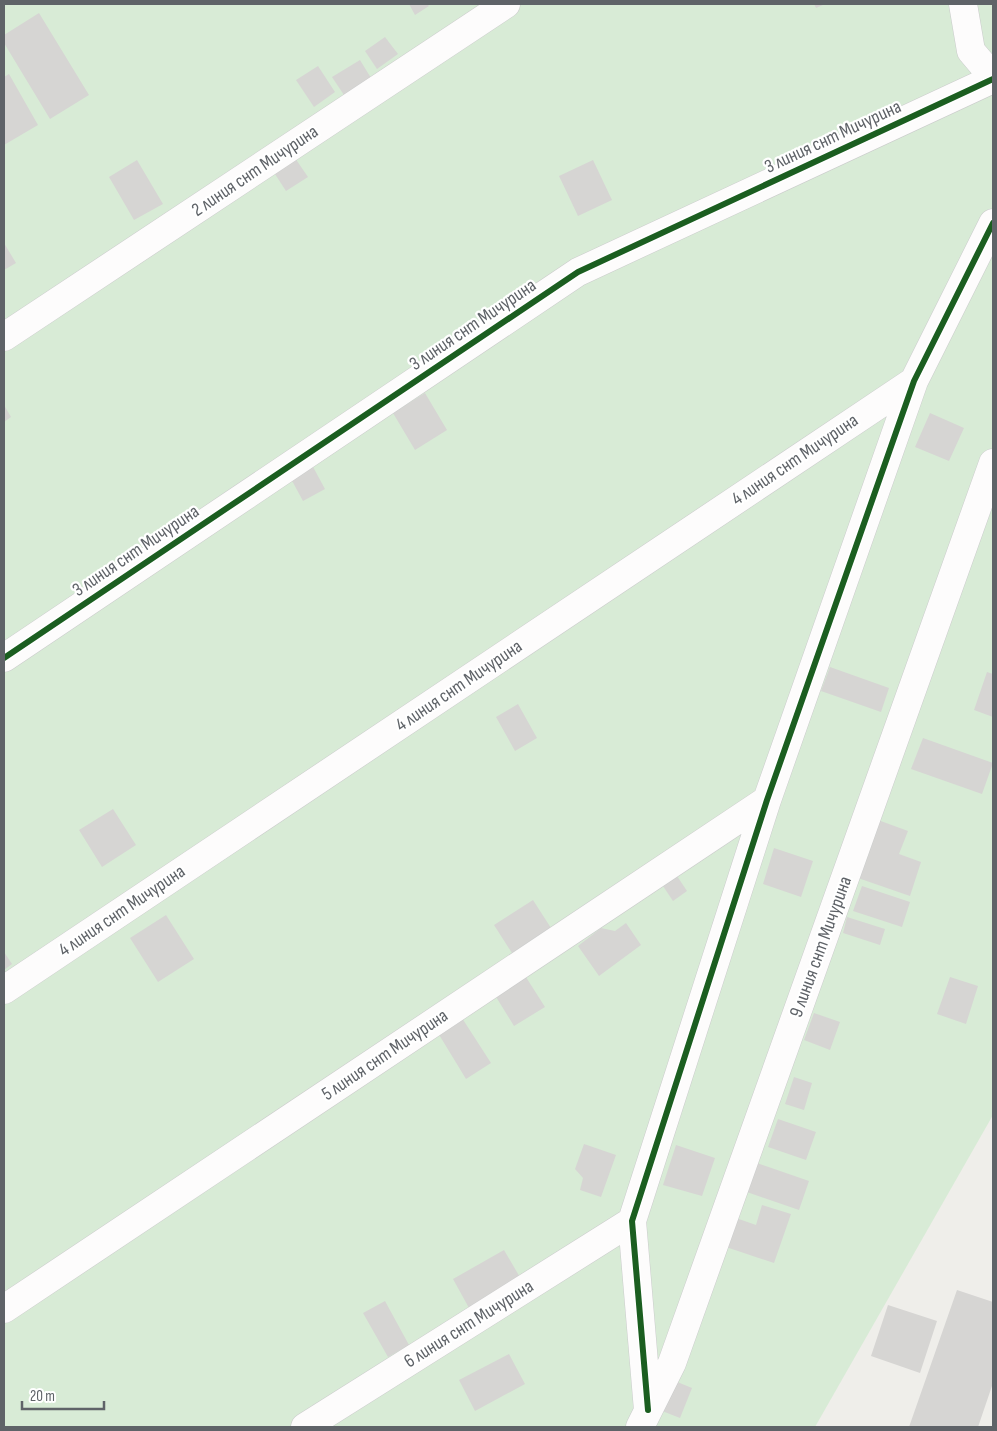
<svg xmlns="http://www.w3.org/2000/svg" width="997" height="1431" font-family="'Sofia Sans Condensed',sans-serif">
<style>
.green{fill:#d8ebd6}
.building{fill:#d6d5d3}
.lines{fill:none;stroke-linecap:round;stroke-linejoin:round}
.minor-casing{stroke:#cbcccc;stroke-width:29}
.minor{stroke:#fdfcfc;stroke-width:28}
.cycleway-casing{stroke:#fff;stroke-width:9}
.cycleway{stroke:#1b5e20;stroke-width:6}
.labels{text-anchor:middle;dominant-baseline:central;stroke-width:4.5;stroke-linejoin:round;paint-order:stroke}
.street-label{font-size:19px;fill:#5f6368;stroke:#fff}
</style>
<rect width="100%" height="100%" fill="#efeeea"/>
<path class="green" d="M4,4h989v1111l-178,312h-811z"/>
<path class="building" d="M409,4h18l2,2 -14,9z
M814,4h11l-9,4z
M39,13l50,82 -39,24 -46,-76v-8z
M385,37l13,17 -21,15 -12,-18z
M360,60l11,18 -27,17 -12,-18z
M318,66l17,26 -21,15 -18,-27z
M9,74l29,51 -34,20v-68z
M295,158l13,19 -22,14 -13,-20z
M137,160l26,44 -29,16 -25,-43z
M593,160l19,40 -34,16 -19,-40z
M4,243l12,20 -12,7z
M425,393l22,37 -32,20 -22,-37z
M4,405l7,12 -7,5z
M930,413l34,15 -15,33 -34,-14z
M312,465l13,24 -22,12 -13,-24z
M830,667l59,21 -8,24 -60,-21z
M987,672l6,2v43l-19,-7z
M518,704l19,34 -22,13 -19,-34z
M923,738l70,25 -11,31 -71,-25z
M113,809l23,36 -34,22 -23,-37z
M878,820l30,11 -9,23 22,8 -11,34 -52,-18z
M774,848l39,13 -12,36 -38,-13z
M675,873l12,18 -14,10 -12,-18z
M862,886l48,16 -8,25 -49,-16z
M533,900l18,28 -39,25 -18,-28z
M166,915l28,44 -36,23 -28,-44z
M847,917l38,12 -5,16 -37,-12z
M626,923l15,22 -42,31 -21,-30 23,-18 14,3z
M4,952l8,12 -8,6z
M524,974l21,33 -31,19 -21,-34z
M950,977l28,9 -12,38 -29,-10z
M814,1013l26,9 -10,28 -26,-10z
M462,1018l29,45 -25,16 -28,-46z
M794,1077l18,6 -8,27 -19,-6z
M778,1119l38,13 -10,28 -38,-13z
M584,1144l32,11 -15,42 -21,-7 3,-12 -8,-9z
M676,1145l39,13 -13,38 -39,-11z
M754,1162l55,19 -10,29 -55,-19z
M762,1205l29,9 -17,49 -51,-17 10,-29 23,8z
M504,1250l17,29 -52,29 -16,-29z
M957,1290l36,12v81l-15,44h-69z
M385,1301l24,44 -21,12 -25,-44z
M888,1305l49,16 -17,52 -49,-17z
M509,1354l16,30 -50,27 -16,-31z
M670,1379l22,9 -12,30 -23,-9z"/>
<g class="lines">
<g class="minor-casing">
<path id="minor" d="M963,4l8,47 22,26
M4,337l502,-333
M4,658l574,-386 415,-193
M4,990l910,-609
M4,1309l763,-509
M648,1410l-16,-189 135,-421 147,-419 79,-158
M305,1427l327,-206
M640,1427l32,-64 321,-900"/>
</g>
<use href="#minor" class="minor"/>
<g class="cycleway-casing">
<path id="cycleway" d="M4,658l574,-386 415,-193
M648,1410l-16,-189 135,-421 147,-419 79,-158"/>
</g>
<use href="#cycleway" class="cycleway"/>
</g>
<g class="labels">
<g class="street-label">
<text transform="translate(833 137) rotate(-25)">3 линия снт Мичурина</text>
<text transform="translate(255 171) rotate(-34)">2 линия снт Мичурина</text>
<text transform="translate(473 325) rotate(-34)">3 линия снт Мичурина</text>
<text transform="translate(795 460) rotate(-34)">4 линия снт Мичурина</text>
<text transform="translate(136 551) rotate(-34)">3 линия снт Мичурина</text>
<text transform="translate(459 686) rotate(-34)">4 линия снт Мичурина</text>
<text transform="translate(122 911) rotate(-34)">4 линия снт Мичурина</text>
<text transform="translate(821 947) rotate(-70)">9 линия снт Мичурина</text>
<text transform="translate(385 1055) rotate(-34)">5 линия снт Мичурина</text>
<text transform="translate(469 1324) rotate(-32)">6 линия снт Мичурина</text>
</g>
</g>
<rect width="997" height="1431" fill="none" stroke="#5f6368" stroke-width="10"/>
<path d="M22 1401v8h82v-8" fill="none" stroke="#5f6368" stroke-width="2.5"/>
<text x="30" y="1401" font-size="15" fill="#5f6368" stroke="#ffffff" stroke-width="4" paint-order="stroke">20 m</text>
</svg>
